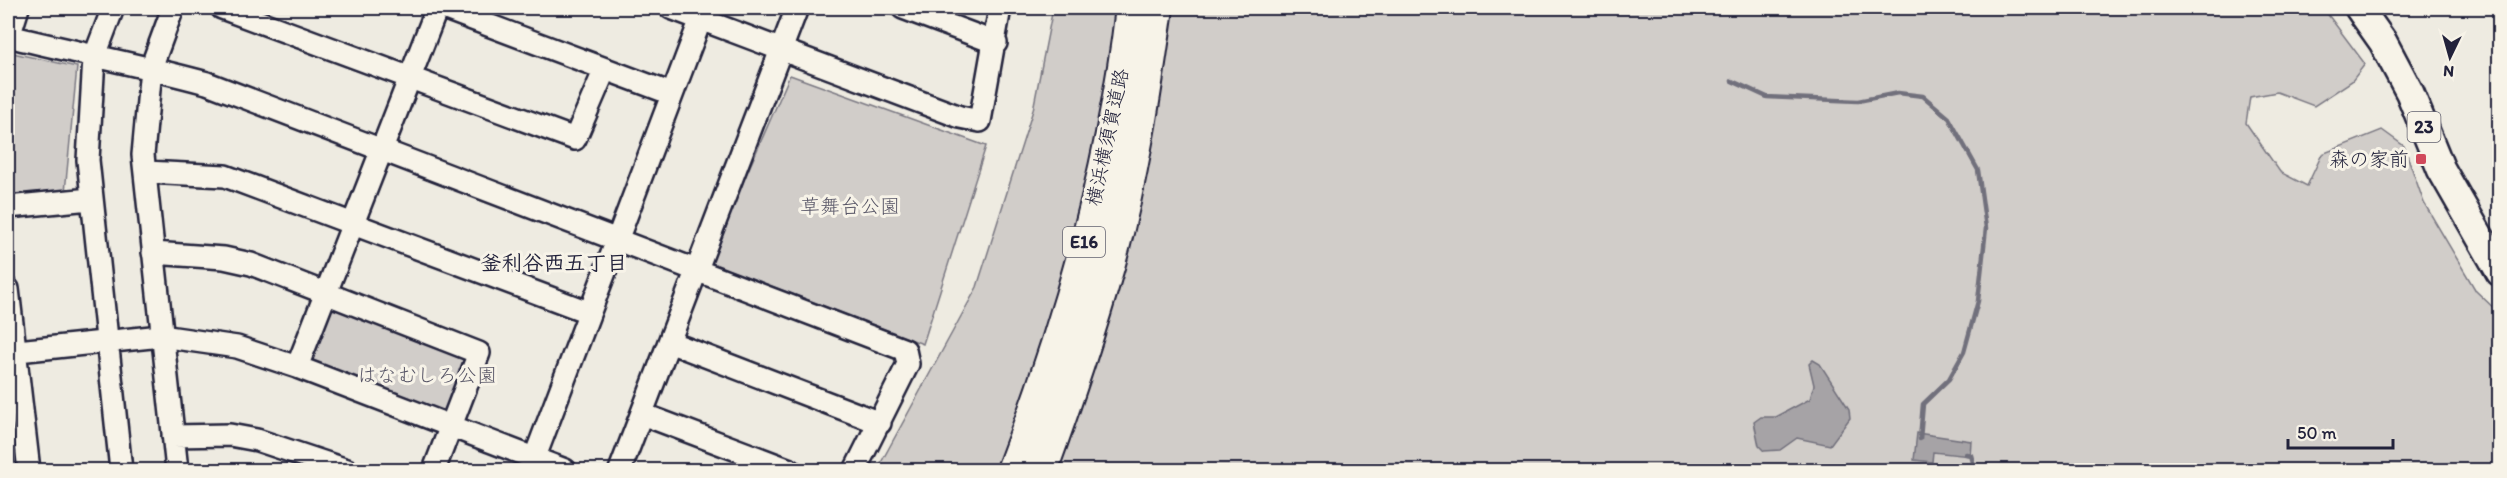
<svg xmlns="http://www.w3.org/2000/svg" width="2507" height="478" font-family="Itim,'Klee One',sans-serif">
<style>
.green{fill:#d1cdc9;stroke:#7a7882;stroke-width:1.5}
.water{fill:#a6a3a6;stroke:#716f7b;stroke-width:1.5}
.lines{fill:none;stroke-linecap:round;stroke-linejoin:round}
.stream{stroke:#716f7b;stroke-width:4.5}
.minor-casing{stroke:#22223b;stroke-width:26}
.major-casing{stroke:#22223b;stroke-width:32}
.highway-casing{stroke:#22223b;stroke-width:34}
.minor{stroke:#f7f3e8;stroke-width:21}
.major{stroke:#f7f3e8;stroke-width:27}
.highway{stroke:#f7f3e8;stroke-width:30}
.poi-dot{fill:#d1495b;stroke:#f7f3e8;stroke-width:2}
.labels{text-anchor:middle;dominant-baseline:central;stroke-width:6;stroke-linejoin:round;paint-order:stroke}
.shield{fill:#f7f3e8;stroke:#62616f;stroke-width:1.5}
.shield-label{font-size:18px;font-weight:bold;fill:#22223b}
.street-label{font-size:20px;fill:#22223b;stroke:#f7f3e8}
.poi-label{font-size:20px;fill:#22223b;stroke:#f7f3e8;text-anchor:end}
.park-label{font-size:20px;fill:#575566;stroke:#f7f3e8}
.neighbourhood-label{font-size:21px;font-weight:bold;fill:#22223b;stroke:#f7f3e8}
</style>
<rect width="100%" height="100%" fill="#eeebe1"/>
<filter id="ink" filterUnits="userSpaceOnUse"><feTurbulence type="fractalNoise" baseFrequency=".0167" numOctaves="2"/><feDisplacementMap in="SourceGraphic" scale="12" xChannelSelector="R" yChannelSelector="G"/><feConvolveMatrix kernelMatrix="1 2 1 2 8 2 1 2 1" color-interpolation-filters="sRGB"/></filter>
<g filter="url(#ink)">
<path class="green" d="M1053,8h1270l42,56 -13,17 -38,25 -37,-14 -27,5 -4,26 34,49 27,14 15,-32 60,-24 22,16 20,57 52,88 23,22v157h-1622l100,-183 56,-177z
M8,52l69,15 -12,125 -57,6z
M790,75l196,71 -63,198 -215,-82z
M332,305l137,50 -19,61 -136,-51 -3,-4 18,-55z"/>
<path class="water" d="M1813,360l7,4 29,45 1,9 -20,27 -33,-7 -17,12 -16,1 -5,-5 -5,-24 7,-5h15l34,-18 4,-14 -5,-21z
M1917,433l54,8 -1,15 -37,-4 -1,10 -18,-2z"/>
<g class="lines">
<path class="stream" d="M1732,81l35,16 91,4 40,-8 25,3 26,22 29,52 8,58 -8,73 -14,51 -15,27 -26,25 -3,35
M1966,454l5,1 4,15"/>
<g class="minor-casing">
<path id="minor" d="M113,8l-19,50 -6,102 33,310
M173,8l-22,60 -8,87 34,315
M222,8l353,131 30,-70
M443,8l229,86
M671,8l289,109 20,4 20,-113
M903,8l93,35
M8,36c66,16 133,29 199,47l698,267 3,14 -53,106
M9,37l9,-29
M146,172l79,4 363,136
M8,207l82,-8
M153,253l71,5 27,6 228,89 -45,117
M8,289l21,181
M669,342l211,81
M8,352l153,-16 76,11 60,20 268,103
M297,367l140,-359
M642,414l148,56
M173,436l57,-1 27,5 90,30
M530,470l175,-462
M620,470l177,-462"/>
</g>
<g class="major-casing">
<path id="major" d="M2359,8l24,34 27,51 31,76 59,103"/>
</g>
<g class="highway-casing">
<path id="highway" d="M1012,470c56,-147 101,-305 119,-462
M1042,470c25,-68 48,-137 68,-207 23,-84 36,-170 48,-255"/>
</g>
<use href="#minor" class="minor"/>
<use href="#major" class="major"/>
<use href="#highway" class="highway"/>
</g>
</g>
<rect class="poi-dot" x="2415" y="153" width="12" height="12" rx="3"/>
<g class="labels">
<g class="shield">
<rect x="2407.5" y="112" width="33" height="30" rx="4.5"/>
<rect x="1063" y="227" width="42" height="30" rx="4.5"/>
</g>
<g class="shield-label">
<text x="2424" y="127">23</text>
<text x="1084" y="242">E16</text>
</g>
<g class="street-label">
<text transform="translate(1107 137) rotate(-78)">横浜横須賀道路</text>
</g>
<g class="poi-label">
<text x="2409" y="159">森の家前</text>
</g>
<g class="park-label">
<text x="850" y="206">草舞台公園</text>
<text x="427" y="375">はなむしろ公園</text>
</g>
<g class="neighbourhood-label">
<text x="554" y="262">釜利谷西五丁目</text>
</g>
</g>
<rect width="2507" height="478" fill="none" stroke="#f7f3e8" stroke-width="30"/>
<rect x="15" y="15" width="2477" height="448" fill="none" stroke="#22223b" stroke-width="2" filter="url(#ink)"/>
<g transform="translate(2450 57) rotate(185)" stroke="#f7f3e8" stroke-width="4.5" paint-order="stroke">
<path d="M0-4.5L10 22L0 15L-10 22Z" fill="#22223b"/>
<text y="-9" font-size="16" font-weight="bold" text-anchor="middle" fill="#22223b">N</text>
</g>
<path d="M2288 439v9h105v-9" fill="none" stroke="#22223b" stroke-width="3"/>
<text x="2297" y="439" font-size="18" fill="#22223b" stroke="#f7f3e8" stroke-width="4.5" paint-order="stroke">50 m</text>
</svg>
